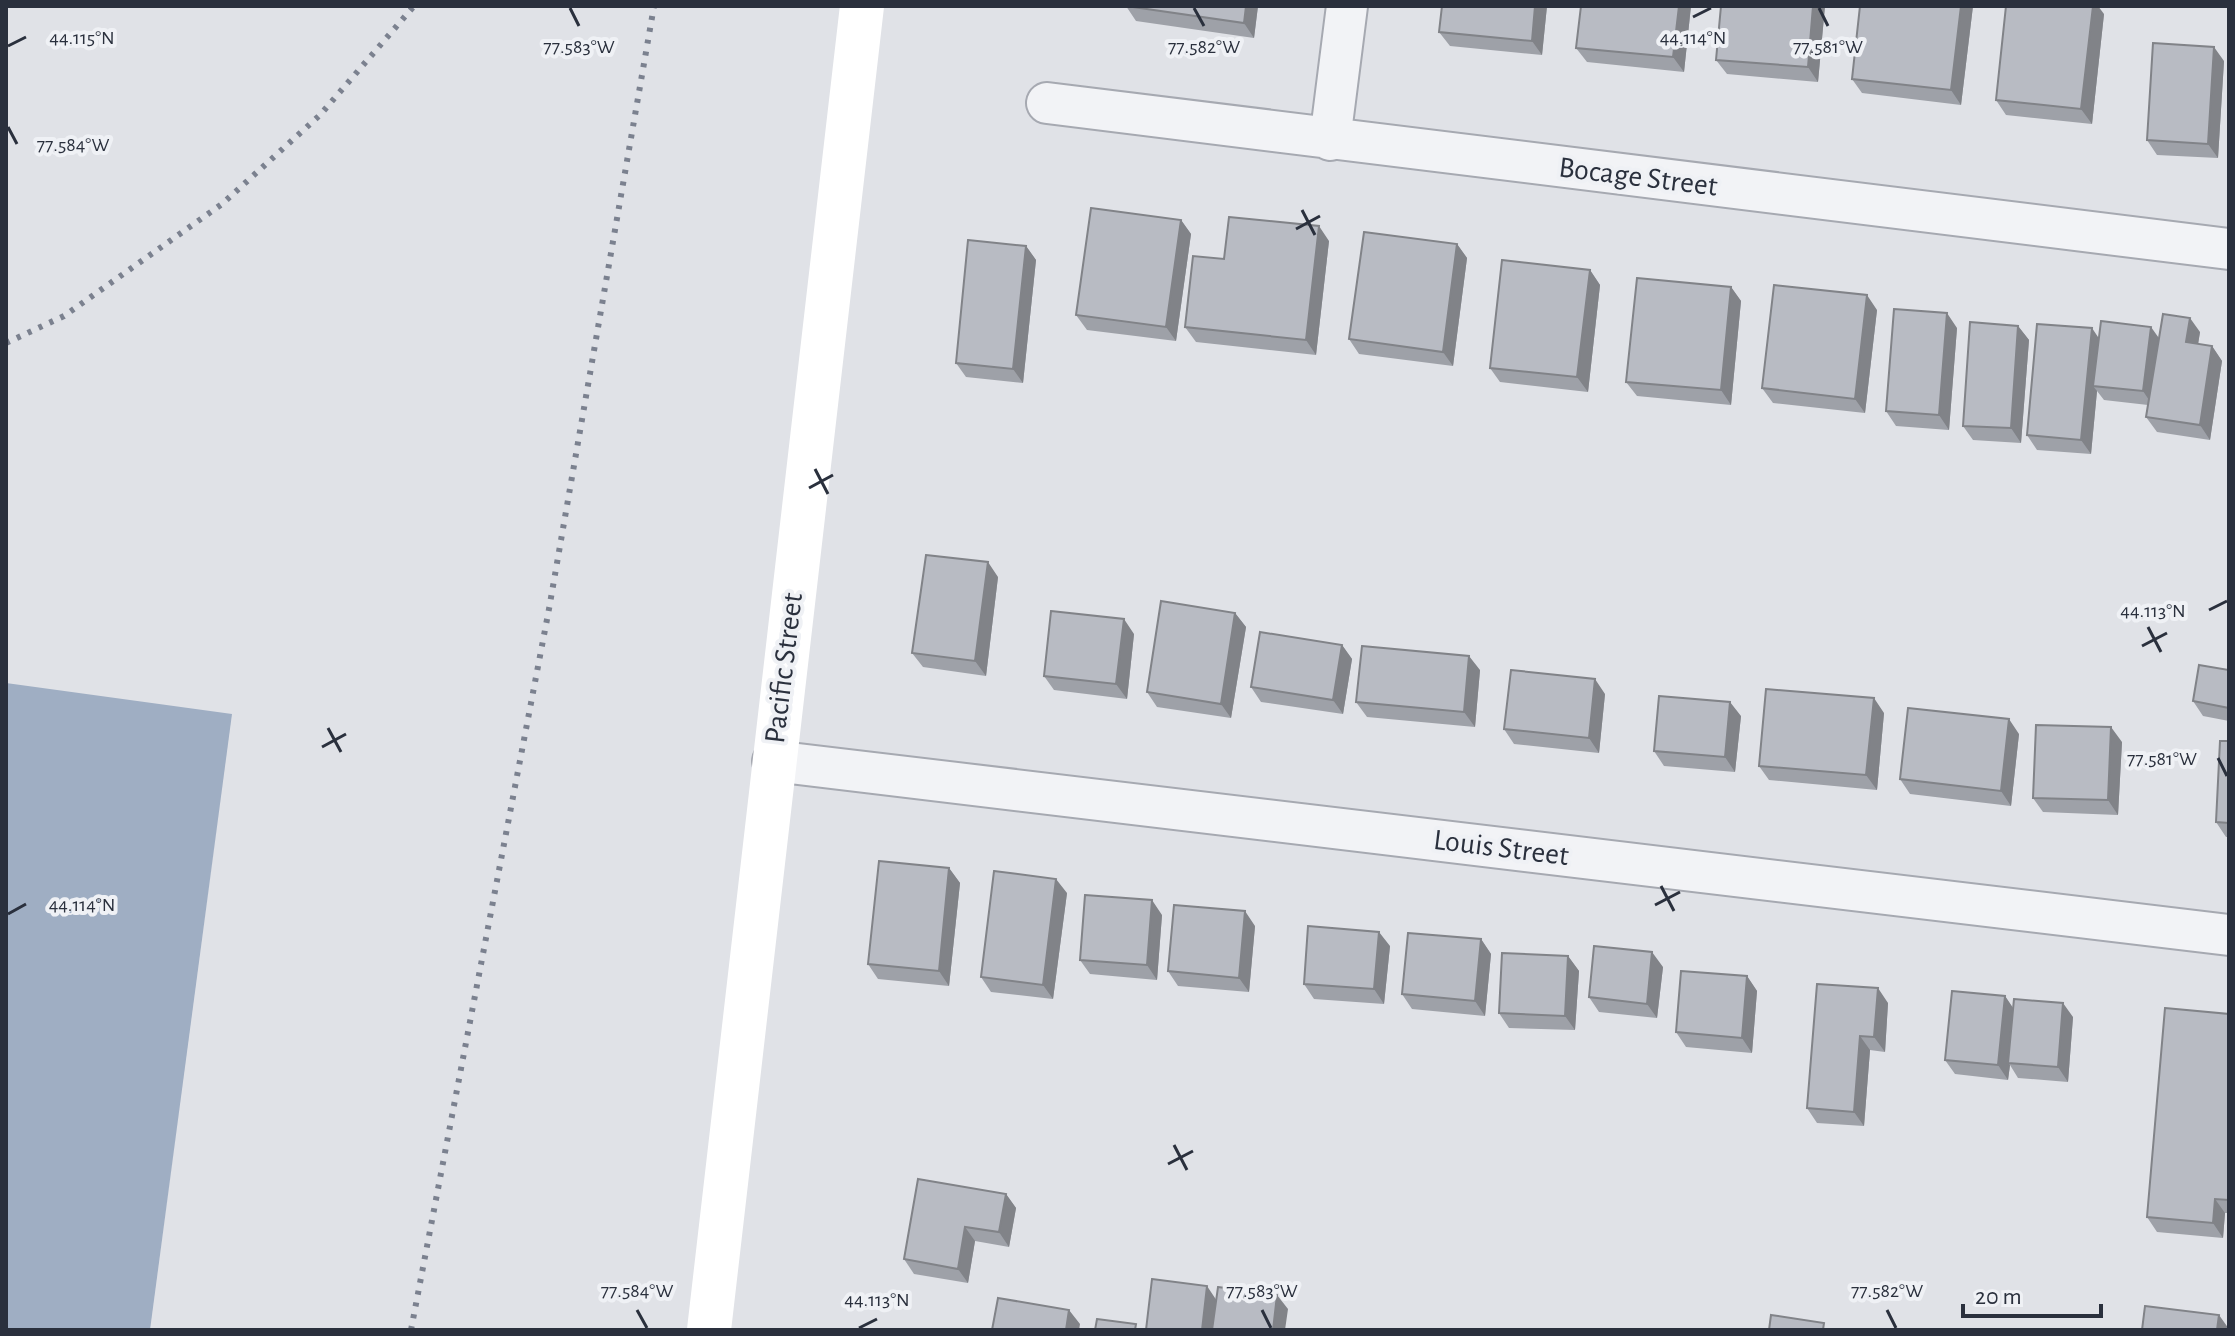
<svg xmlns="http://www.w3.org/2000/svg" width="2235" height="1336" font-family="'Alegreya Sans',sans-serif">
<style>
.water{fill:#9faec3}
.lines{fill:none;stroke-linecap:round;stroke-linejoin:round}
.street-casing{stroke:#a6a9b1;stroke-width:44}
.street{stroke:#f2f3f6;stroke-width:40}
.secondary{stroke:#fff;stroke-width:44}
.rail{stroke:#7b818f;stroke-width:6;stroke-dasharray:4 8;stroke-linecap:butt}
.wall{fill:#9ea1a8}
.shaded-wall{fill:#818388}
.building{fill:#b8bbc3;stroke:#818388;stroke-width:2}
.ticks{fill:none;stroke:#2a303d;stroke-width:3}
.labels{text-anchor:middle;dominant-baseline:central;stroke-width:8;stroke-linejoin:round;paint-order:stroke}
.street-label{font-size:30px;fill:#2a303d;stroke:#eff1f5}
.ticks-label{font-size:20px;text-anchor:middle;fill:#2a303d;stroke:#eff1f5;stroke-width:8;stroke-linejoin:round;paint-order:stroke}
</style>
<rect width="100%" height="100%" fill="#e0e2e7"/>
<path class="water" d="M6,683l226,31 -82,616h-144z"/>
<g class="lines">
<g class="street-casing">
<path id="street" d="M1047,103l1182,146
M1330,140l17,-134
M773,761l1456,174"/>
</g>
<use href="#street" class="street"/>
<path class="secondary" d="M709,1330l153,-1324"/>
<path class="rail" d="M6,343l58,-27 158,-112 98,-89 94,-109
M411,1330l138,-721 105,-603"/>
</g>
<path class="wall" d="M1126,6h132l-4,32 -118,-17z
M1442,6h105l-5,49 -92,-9 -11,-14z
M1581,6h110l-7,66 -97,-10 -11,-14z
M1825,6l-7,76 -91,-8 -11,-14z
M1860,6h113l-12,99 -99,-12 -10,-14z
M2104,14l-12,110 -86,-9 -10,-15z
M2224,61l-6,97 -61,-3 -10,-15z
M1181,220l10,14 -15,107 -89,-11 -11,-15z
M1329,241l-13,114 -120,-13 -11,-15 39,-68z
M1457,244l10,14 -14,108 -94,-12 -10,-15z
M1026,246l10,14 -13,123 -57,-6 -10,-14z
M1590,270l10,15 -12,107 -88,-10 -10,-14z
M1731,287l10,14 -10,104 -94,-9 -11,-14z
M1877,310l-12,103 -92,-10 -11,-15z
M2018,326l11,14 -8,103 -48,-3 -10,-14z
M1957,328l-8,102 -53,-4 -10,-15z
M2200,332l-2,12 14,2 10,15 -12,79 -53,-8 -11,-15 2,-12 -44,-5 -7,-9 -6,63 -54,-4 -10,-15 72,-96 60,-1z
M998,577l-12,99 -63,-9 -11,-14z
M1235,613l11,14 -15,91 -74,-11 -10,-15z
M1134,634l-7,65 -73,-9 -10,-14z
M1342,645l10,14 -9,55 -82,-12 -10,-15z
M1480,670l-5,57 -108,-10 -11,-15z
M2229,670v51l-26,-5 -10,-15z
M1605,694l-6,59 -85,-9 -10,-15z
M1884,713l-7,77 -108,-10 -10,-14z
M1741,716l-6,56 -71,-6 -10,-15z
M2019,734l-8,72 -101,-12 -10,-15z
M2229,741v96h-3l-10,-15z
M2122,742l-4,73 -75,-3 -10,-14z
M949,868l11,15 -11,103 -71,-7 -10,-15z
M1067,893l-14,106 -62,-7 -10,-15z
M1162,915l-5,65 -67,-6 -10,-14z
M1255,926l-6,66 -71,-6 -10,-15z
M1481,939l10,15 -6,62 -73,-7 -10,-15z
M1390,946l-6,58 -70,-5 -10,-15z
M1568,956l11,15 -4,59 -66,-2 -10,-15z
M1663,967l-6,51 -58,-6 -10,-15z
M1747,976l10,15 -5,62 -66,-6 -10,-15z
M1817,984l71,19 -3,49 -15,-2 -6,76 -47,-3 -10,-15z
M2005,996l8,12 60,9 -5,65 -50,-4 -8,-13 -2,15 -53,-6 -10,-14z
M2229,1014v199h-4l-2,25 -66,-6 -10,-15z
M1006,1194l10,14 -7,39 -34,-6 -7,42 -54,-9 -10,-15z"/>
<path class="shaded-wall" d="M1246,6h12l-4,32 -10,-15z
M1535,6h12l-5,49 -10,-14z
M1679,6h12l-7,66 -11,-15z
M1813,6h12l-7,76 -10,-15z
M1961,6h12l-12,99 -10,-15z
M2093,6h5l6,8 -12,110 -11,-15z
M2214,47l10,14 -6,97 -10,-14z
M1181,220l10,14 -15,107 -10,-14z
M1319,226l10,15 -13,114 -10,-15z
M1457,244l10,14 -14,108 -10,-14z
M1026,246l10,14 -13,123 -10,-14z
M1590,270l10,15 -12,107 -11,-15z
M1731,287l10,14 -10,104 -10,-15z
M1867,295l10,15 -12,103 -10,-14z
M1947,313l10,15 -8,102 -10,-15z
M2190,318l10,14 -4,25 -10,-15z
M2018,326l11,14 -8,103 -10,-15z
M2151,327l10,14 -8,65 -10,-15z
M2092,328l10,15 -9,43 4,5 -6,63 -10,-14z
M2212,346l10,15 -12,79 -10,-15z
M988,562l10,15 -12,99 -11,-15z
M1235,613l11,14 -15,91 -10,-14z
M1124,619l10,15 -7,65 -11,-15z
M1342,645l10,14 -9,55 -10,-14z
M1469,656l11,14 -5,57 -11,-15z
M1595,679l10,15 -6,59 -10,-15z
M1874,698l10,15 -7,77 -11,-15z
M1730,702l11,14 -6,56 -10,-15z
M2009,719l10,15 -8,72 -10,-15z
M2111,727l11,15 -4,73 -10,-15z
M949,868l11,15 -11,103 -10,-15z
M1056,879l11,14 -14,106 -10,-14z
M1152,900l10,15 -5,65 -10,-15z
M1245,911l10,15 -6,66 -10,-14z
M1379,932l11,14 -6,58 -10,-15z
M1481,939l10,15 -6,62 -10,-15z
M1652,952l11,15 -6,51 -10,-14z
M1568,956l11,15 -4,59 -10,-14z
M1747,976l10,15 -5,62 -10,-15z
M1878,988l10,15 -3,49 -11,-15z
M2005,996l10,15 -7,52 2,2 -2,15 -10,-15z
M2063,1003l10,14 -5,65 -10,-15z
M1860,1036l10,14 -6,76 -10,-14z
M1006,1194l10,14 -7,39 -10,-15z
M2215,1199l10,14 -2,25 -10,-15z
M965,1227l10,14 -7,42 -10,-14z
M1207,1286l10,15 -3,29h-12z
M1277,1295l11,14 -3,21h-12z
M1069,1310l11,14 -1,6h-13z
M2219,1315l10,14v1h-12z"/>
<path class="building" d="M1126,6h120l-2,17z
M1442,6h93l-3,35 -93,-9z
M1581,6h98l-6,51 -97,-9z
M1721,6h92l-5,61 -92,-7z
M1860,6h101l-10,84 -99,-11z
M2006,6h87l-12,103 -85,-9z
M2153,43l61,4 -6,97 -61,-4z
M1091,208l90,12 -15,107 -90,-12z
M1229,217l90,9 -13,114 -121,-13 8,-71 31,3z
M1364,232l93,12 -14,108 -94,-13z
M968,240l58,6 -13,123 -57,-6z
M1502,260l88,10 -13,107 -87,-9z
M1637,278l94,9 -10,103 -95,-8z
M1774,285l93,10 -12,104 -93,-11z
M1894,309l53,4 -8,102 -53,-4z
M2163,314l27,4 -4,24 26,4 -12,79 -54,-8z
M2101,321l50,6 -8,64 -50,-5z
M1970,322l48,4 -7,102 -48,-2z
M2037,324l55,4 -11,112 -54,-5z
M926,555l62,7 -13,99 -63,-8z
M1161,601l74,12 -14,91 -74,-12z
M1051,611l73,8 -8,65 -72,-8z
M1260,632l82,13 -9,55 -82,-13z
M1362,646l107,10 -5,56 -108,-10z
M2199,665l30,5v38l-36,-7z
M1511,670l84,9 -6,59 -85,-9z
M1766,689l108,9 -8,77 -107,-9z
M1659,696l71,6 -5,55 -71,-6z
M1908,708l101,11 -8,72 -101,-12z
M2036,725l75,2 -3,73 -75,-2z
M2220,741h9v82l-13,-1z
M879,861l70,7 -10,103 -71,-7z
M994,871l62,8 -13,106 -62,-8z
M1085,895l67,5 -5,65 -67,-5z
M1174,905l71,6 -6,67 -71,-7z
M1308,926l71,6 -5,57 -70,-5z
M1408,933l73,6 -6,62 -73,-7z
M1594,946l58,6 -5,52 -58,-7z
M1502,953l66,3 -3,60 -66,-3z
M1681,971l66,5 -5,62 -66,-6z
M1817,984l61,4 -4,49 -14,-1 -6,76 -47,-4z
M1952,991l53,5 -7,69 -53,-5z
M2014,999l49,4 -5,64 -50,-4z
M2165,1008l64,6v186l-14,-1 -2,24 -66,-6z
M918,1179l88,15 -7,38 -34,-5 -7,42 -54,-10z
M1152,1279l55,7 -5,44h-56z
M1218,1287l59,8 -4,35h-61z
M998,1298l71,12 -3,20h-74z
M2145,1306l74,9 -2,15h-75z
M1771,1315l53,8 -1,7h-54z
M1097,1319l39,5 -1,6h-40z"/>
<path class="ticks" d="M570,8l9,18M1194,8l10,18M1819,8l9,18M1693,17l18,-9M8,46l18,-9M8,127l9,17M1302,210l13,25M1296,229l24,-13M815,469l13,25M809,488l24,-13M2209,610l18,-9M2148,627l13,25M2142,646l25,-13M328,728l13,24M322,747l24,-13M2218,758l9,18M1661,886l13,25M1655,905l25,-13M8,914l18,-10M1174,1145l13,25M1168,1164l25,-13M637,1310l10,18M1262,1310l9,18M1887,1310l9,18M859,1328l18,-9"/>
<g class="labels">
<g class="street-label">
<text transform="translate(1638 177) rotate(7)">Bocage Street</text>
<text transform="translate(784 668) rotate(-83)">Pacific Street</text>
<text transform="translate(1501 848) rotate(7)">Louis Street</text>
</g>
</g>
<g class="ticks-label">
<text x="82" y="44">44.115°N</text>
<text x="1693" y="44">44.114°N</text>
<text x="579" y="53">77.583°W</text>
<text x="1204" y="53">77.582°W</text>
<text x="1828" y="53">77.581°W</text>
<text x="73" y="151">77.584°W</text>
<text x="2153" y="617">44.113°N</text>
<text x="2162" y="765">77.581°W</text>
<text x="82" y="911">44.114°N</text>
<text x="637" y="1297">77.584°W</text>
<text x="1262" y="1297">77.583°W</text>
<text x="1887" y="1297">77.582°W</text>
<text x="877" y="1306">44.113°N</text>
</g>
<rect width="2235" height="1336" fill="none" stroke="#2a303d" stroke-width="16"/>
<path d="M1963 1304v12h138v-12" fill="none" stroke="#2a303d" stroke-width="4"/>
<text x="1975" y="1304" font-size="24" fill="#2a303d" stroke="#eff1f5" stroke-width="6" paint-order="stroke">20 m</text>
</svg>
